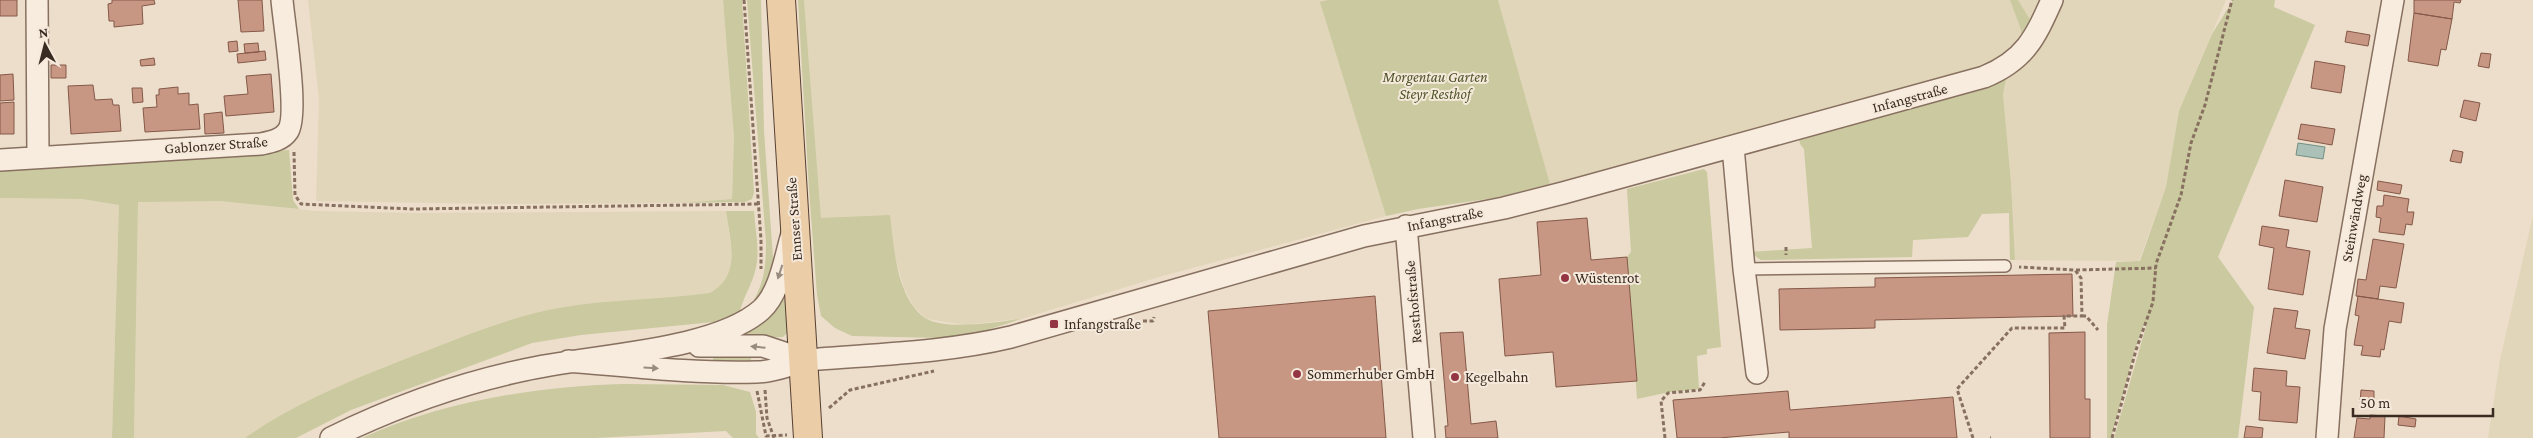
<svg xmlns="http://www.w3.org/2000/svg" width="2533" height="438" font-family="'Crimson Pro',serif">
<style>
.farmland{fill:#e1d6b9}
.green{fill:#cac99f}
.water{fill:#abc1b8;stroke:#728f84}
.building{fill:#c79784;stroke:#855848}
.lines{fill:none;stroke-linecap:round;stroke-linejoin:round}
.service-casing{stroke:#887060;stroke-width:14}
.minor-casing{stroke:#887060;stroke-width:24}
.primary-casing{stroke:#574034;stroke-width:30}
.path{stroke:#887060;stroke-width:3;stroke-dasharray:4 2.5;stroke-linecap:butt}
.service{stroke:#f7ecde;stroke-width:11}
.minor{stroke:#f7ecde;stroke-width:21}
.primary{stroke:#ebcda7;stroke-width:28}
.oneway{fill:#988c80}
.poi-dot{fill:#933542;stroke:#f4e9da;stroke-width:2}
.labels{text-anchor:middle;dominant-baseline:central;stroke-width:4;stroke-linejoin:round;paint-order:stroke}
.park-label{font-size:15px;font-style:italic;fill:#50552b;stroke:#f4e9da}
.street-label{font-size:15px;fill:#3a2b22;stroke:#f4e9da}
.poi-label{font-size:15px;fill:#3a2b22;stroke:#f4e9da;text-anchor:start}
</style>
<rect width="100%" height="100%" fill="#ecdecb"/>
<path class="farmland" d="M308,0h415l11,137 -2,62 -49,4 -186,1 -181,-3 3,-101z
M804,0h524l-7,2 65,214 -227,61 -135,41 -59,7 -38,-6 -13,-12 -10,-19 -9,-31 -74,-38z
M1498,0h512l11,30v10l-3,7 -37,22 -431,115z
M2018,0h25l-12,21z
M2059,0h167l-47,111 -13,76 -27,74 -124,-1 -4,-78 -8,-88 3,-14 28,-27z
M0,198l82,1 37,6 -7,233h-112z
M138,201h82l96,10 99,2 311,-2 5,36v19l-3,12 -7,10 -11,6 -150,14 -315,130h-111z
M2533,215v223h-45l12,-78z"/>
<path class="green" d="M723,0h19l12,193 -2,6 -7,3 -62,1 49,-4 2,-62z
M747,0h14l3,131 9,127c-1,17 -7,29 -15,43l-4,-1c11,-20 12,-37 12,-58z
M798,0h6l17,218 69,-3c4,32 6,82 35,103 20,13 77,4 99,0l-46,15 -35,5 -91,-2 -17,-8 -14,-12 -4,-21 -8,-106z
M1328,0h170l52,184 -56,14 -76,11 -32,7 -66,-214z
M2010,0h8l13,21 -10,19v-10z
M2233,0h42l-1,7 41,18 -97,232 36,50 -16,131h-124l33,-115 -3,1 -9,25 -24,89h-4v-113l9,-63 24,-1 26,-74 13,-76 33,-77z
M2034,53l-28,27 -3,14 8,88 4,78h-5l-1,-47 -27,1 -14,23 -55,3 -1,17 -144,3h-7l-12,-8 63,-4 -8,-99 -4,-5 -2,-10z
M289,150l4,50 6,9 -79,-8 -82,1 -4,236h-22l7,-233 -37,-6 -82,-1v-32z
M1704,169l3,3 14,175 -14,2v5l-10,2 2,33 -30,3 -32,7 -10,-142 4,-5 -4,-63z
M726,211h28c1,17 6,39 2,56 -3,17 -14,31 -17,48l-15,6 -143,14 -49,8 -181,67 -55,28h-51c56,-39 121,-64 184,-88 43,-17 85,-34 130,-42 50,-9 101,-8 151,-15 32,-17 20,-52 16,-82z
M783,298l2,2 2,33 -4,4 -40,1 -1,-4z
M713,354l38,2v5h-38z
M623,384l100,1 27,7 6,20v22l3,4h-26l-7,-7 -131,7h-233c82,-37 171,-51 261,-54z"/>
<path class="water" d="M2298,143l27,4 -2,12 -27,-4z"/>
<path class="building" d="M0,0h17v16h-17z
M112,0h42l1,4 -13,2 1,18 -29,3v-6h-5l-1,-17 4,-1z
M238,0h24l2,31 -23,1z
M2414,0h47l-1,3 -6,-1 -2,17 -38,-6z
M2414,13l38,6 -6,31 -5,-1 -3,17 -30,-5z
M2347,31l23,4 -2,11 -23,-4z
M237,41l1,10 -9,1 -1,-10z
M258,43l1,9 -14,1 -1,-9z
M265,51l1,9 -28,3 -1,-9z
M2481,53l10,1 -2,14 -11,-2z
M154,58l1,7 -14,1 -1,-6z
M2315,61l30,5 -4,27 -30,-5z
M51,65h15v13h-15z
M13,74l1,26 -14,1v-26z
M271,74l3,38 -48,4 -2,-20 24,-2 -2,-18z
M93,85l2,15 17,-1 1,6h6l2,26 -50,3 -3,-48z
M178,87v7l11,-1v12l9,-1 2,25 -55,3 -2,-24 14,-1 -1,-12h3v-6z
M132,88h10l1,14 -10,1z
M2464,100l16,3 -4,18 -16,-4z
M14,102v32h-14v-31z
M222,112l2,21 -19,1 -1,-20z
M2301,124l34,5 -3,16 -34,-6z
M2453,150l10,2 -2,11 -11,-2z
M2285,180l38,7 -6,35 -38,-6z
M2378,181l24,4 -2,9 -23,-4z
M2384,195l25,4 -2,13h7l-2,13 -6,-1 -2,11 -25,-3 2,-14 -5,-1 1,-11h6z
M1587,218l4,42 36,-3 10,124 -81,6 -3,-35 -48,4 -6,-77 42,-4 -4,-53z
M2262,226l27,4 -3,17 24,4 -7,44 -35,-6 6,-41 -15,-3z
M2373,239l31,5 -8,44 -16,-2 -2,13 -22,-3 2,-17 8,1z
M2072,274l1,42 -198,4v8l-95,2 -1,-41 96,-2v-9z
M1375,296l11,142h-167l-11,-127z
M2358,296l46,7 -3,20 -12,-2 -5,29 -3,-1 -1,8 -19,-2 2,-9 -9,-1 5,-29 -4,-1z
M2274,308l24,3 -3,17 15,2 -5,29 -38,-6z
M1463,332l8,92 25,-3 2,17h-52l-1,-12h3l-8,-93z
M2085,332v67h5v39h-40l-1,-105z
M2254,368l33,3 -1,15 14,1 -3,36 -38,-3 2,-28 -9,-1z
M2361,390l13,1v12h-14z
M1788,391l2,19 163,-13 4,41h-168v-6l-70,6h-42l-4,-38z
M2370,415l15,1 -1,22h-30l3,-20 13,1z
M2399,416l17,3 -1,8 -17,-2z
M2246,426l17,2 -1,10h-18z"/>
<g class="lines">
<g class="service-casing">
<path id="service" d="M1744,269l261,-3"/>
</g>
<g class="minor-casing">
<path id="minor" d="M37,0l1,157
M1733,147l11,122 13,104
M0,160l261,-16c10,-2 21,-4 27,-13 11,-17 -4,-107 -6,-131
M1406,226l18,212
M699,346h64l42,14
M568,361c62,5 126,13 189,11 21,0 41,-12 62,-13 65,-5 129,-7 192,-22l353,-101 140,-28 59,-15 421,-116c41,-17 51,-39 68,-77
M331,438c61,-30 127,-54 193,-68 63,-15 189,-18 237,-60 19,-17 24,-53 31,-76
M2327,438l8,-109 58,-329"/>
</g>
<g class="primary-casing">
<path id="primary" d="M781,0l27,438"/>
</g>
<path class="path" d="M744,0l17,240v29
M294,152l1,43 6,9 111,5 347,-5
M1786,247v8
M2076,270l80,-2
M2082,316h4l12,14
M1143,321h10l1,-4
M765,390l2,28 7,20
M757,391l9,45 21,-1
M829,408l21,-18 84,-19
M1665,438l-4,-37 7,-8 32,-3 5,-8
M1973,438l-16,-49 55,-61h53l-1,-12h18l-1,-38 -6,-8 -56,-3
M1990,438h1
M2112,438l24,-88 17,-48 3,-38 25,-69 10,-52 14,-38 27,-105"/>
<use href="#service" class="service"/>
<use href="#minor" class="minor"/>
<use href="#primary" class="primary"/>
</g>
<defs><path id="oneway-solid" d="M-6-.8H1V-3.2L6.5 0L1 3.2V.8H-6Z" transform="scale(1.25)"/></defs>
<g class="oneway">
<use href="#oneway-solid" transform="translate(780 272) rotate(108)"/>
<use href="#oneway-solid" transform="translate(758 347) rotate(-174)"/>
<use href="#oneway-solid" transform="translate(651 368) rotate(4)"/>
</g>
<g class="poi-dot">
<circle cx="1565" cy="278" r="5"/>
<rect x="1049" y="319" width="10" height="10" rx="2.5"/>
<circle cx="1297" cy="374" r="5"/>
<circle cx="1455" cy="377" r="5"/>
</g>
<g class="labels">
<g class="park-label">
<text x="1435" y="77">Morgentau Garten<tspan x="1435" dy="17">Steyr Resthof</tspan></text>
</g>
<g class="street-label">
<text transform="translate(1910 98) rotate(-15)">Infangstraße</text>
<text transform="translate(216 145) rotate(-4)">Gablonzer Straße</text>
<text transform="translate(2354 218) rotate(-80)">Steinwändweg</text>
<text transform="translate(794 219) rotate(-94)">Ennser Straße</text>
<text transform="translate(1445 219) rotate(-11)">Infangstraße</text>
<text transform="translate(1413 302) rotate(-95)">Resthofstraße</text>
</g>
<g class="poi-label">
<text x="1575" y="278">Wüstenrot</text>
<text x="1064" y="324">Infangstraße</text>
<text x="1307" y="374">Sommerhuber GmbH</text>
<text x="1465" y="377">Kegelbahn</text>
</g>
</g>
<g transform="translate(45 45) rotate(353)" stroke="#f4e9da" stroke-width="4" paint-order="stroke">
<path d="M0-4L9 19L0 12L-9 19Z" fill="#3a2b22"/>
<text y="-8" font-size="14" font-weight="bold" text-anchor="middle" fill="#3a2b22">N</text>
</g>
<path d="M2353 408v8h140v-8" fill="none" stroke="#3a2b22" stroke-width="2.5"/>
<text x="2360" y="408" font-size="15" fill="#3a2b22" stroke="#f4e9da" stroke-width="4" paint-order="stroke">50 m</text>
</svg>
